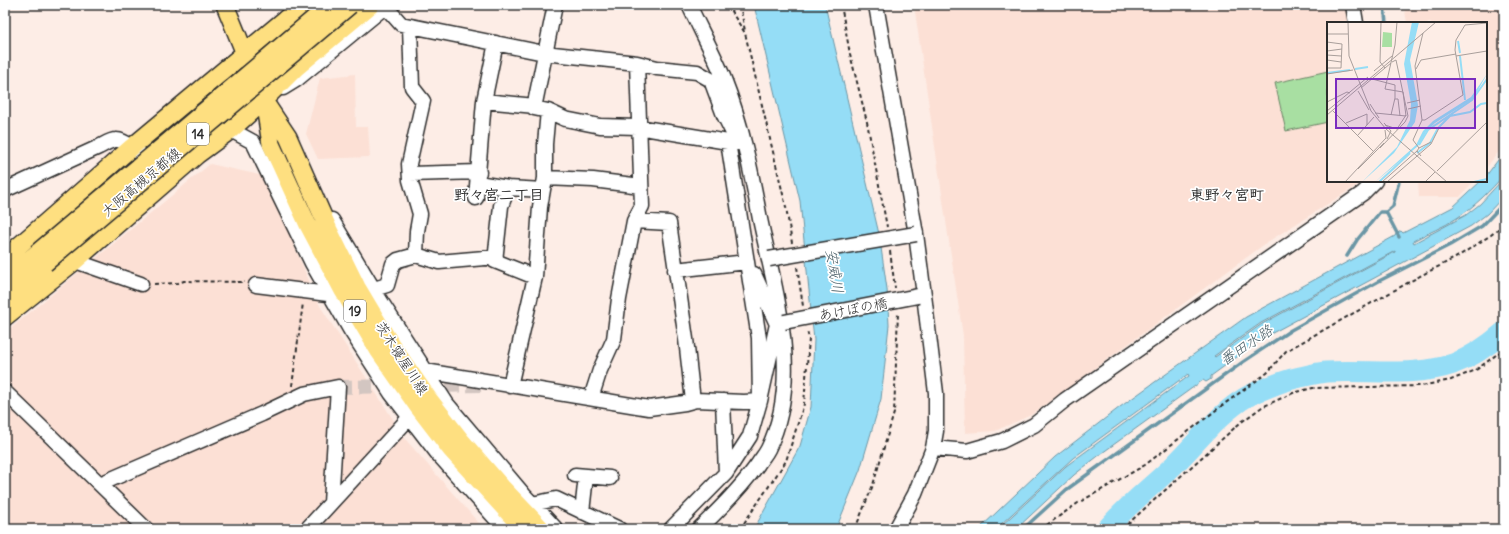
<svg xmlns="http://www.w3.org/2000/svg" width="1509" height="534" font-family="Delius,'Klee One',sans-serif">
<style>
.built{fill:#fce0d5}
.green{fill:#a8dfa2;stroke:#6a8566}
.water{fill:#95ddf6;stroke:#6b96a5;fill-rule:evenodd}
.lines{fill:none;stroke-linecap:round;stroke-linejoin:round}
.stream{stroke:#6b96a5;stroke-width:3.5}
.river{stroke:#95ddf6;stroke-width:21}
.minor-tunnel{stroke:#d3c6c1;stroke-width:14;stroke-dasharray:14 7;stroke-linecap:butt}
.minor-casing{stroke:#2b2b2b;stroke-width:17}
.major-casing{stroke:#2b2b2b;stroke-width:20}
.path{stroke:#2b2b2b;stroke-width:2;stroke-dasharray:4 3;stroke-linecap:butt}
.minor{stroke:#fff;stroke-width:14}
.major{stroke:#fedf80;stroke-width:17}
.minor-bridge-casing{stroke:#2b2b2b;stroke-width:17;stroke-linecap:butt}
.major-bridge-casing{stroke:#2b2b2b;stroke-width:20;stroke-linecap:butt}
.minor-bridge{stroke:#fff;stroke-width:14}
.major-bridge{stroke:#fedf80;stroke-width:17}
.labels{text-anchor:middle;dominant-baseline:central;stroke-width:3.5;stroke-linejoin:round;paint-order:stroke}
.shield{fill:#fff;stroke:#6b6b6b;stroke-width:1}
.shield-label{font-size:13px;font-weight:bold;fill:#2b2b2b}
.street-label{font-size:14px;fill:#2b2b2b;stroke:#fff}
.neighbourhood-label{font-size:15px;font-weight:bold;fill:#2b2b2b;stroke:#fff}
.water-label{font-size:15px;font-style:italic;fill:#4b6068;stroke:#fff}
.inset-river{fill:none;stroke:#95ddf6;stroke-width:2}
.inset-road{fill:none;stroke:#a99f9b;stroke-width:1}
.view{fill:#7b2cbf;fill-opacity:0.15;stroke:#7b2cbf;stroke-width:2}
.inset-edge{fill:none;stroke:#2b2b2b;stroke-width:2}
</style>
<rect width="100%" height="100%" fill="#fdede6"/>
<filter id="ink" filterUnits="userSpaceOnUse"><feTurbulence type="fractalNoise" baseFrequency=".025" numOctaves="2"/><feDisplacementMap in="SourceGraphic" scale="8" xChannelSelector="R" yChannelSelector="G"/><feConvolveMatrix kernelMatrix="1 2 1 2 8 2 1 2 1" color-interpolation-filters="sRGB"/></filter>
<g filter="url(#ink)">
<path class="built" d="M914,5h431l3,18h-20v158h36l-95,60 -238,174 -36,16 -30,2 -2,-97z
M1404,5h100v140l-18,23v-145h-79z
M355,74l1,53h12l2,30 -52,2 -12,-25 14,-56z
M210,164l54,12 56,130 87,135 77,88h-479v-196z
M1418,181h56l-14,16h-41z"/>
<path class="green" d="M1328,71v51l-42,9 -11,-48z"/>
<path class="water" d="M754,5h71l54,229 8,55 2,36 -8,74 -21,71 -24,59h-82l46,-83 11,-39 3,-67 -14,-139z
M1504,152v23c-14,16 -29,31 -47,43 -13,9 -30,15 -44,23l1,2 52,-28 14,-11 24,-26v18l-17,18 -16,12 -208,112 -52,38v3l-5,3 -3,-2 -8,6 -93,67 -28,22 -58,54h-37l76,-72 65,-50 126,-90 149,-81 1,-2 5,-3 2,2 50,-26 28,-26h5v-5zM1395,251v1l-133,72 -47,33 -1,-1 47,-33zM1188,374l1,2 -123,90 -65,60 -1,-1 73,-67z"/>
<g class="lines">
<path class="stream" d="M1384,5l2,18
M1399,181l-6,25 -7,6 13,25
M1347,256l10,-16 23,-28h6
M1277,378v6
M1023,529l43,-39 177,-128 48,-32 88,-49 71,-36 32,-19 22,-23"/>
<path class="river" d="M1107,529c19,-23 44,-42 66,-63 22,-21 41,-47 67,-65 11,-8 43,-20 56,-23 10,-2 20,-5 30,-6 42,-3 86,6 127,-8 19,-7 36,-19 51,-32"/>
<path class="minor-tunnel" d="M425,386l61,-1
M338,387l60,-1"/>
<g class="minor-casing">
<path id="minor" d="M555,5l-21,103 14,3 17,8 35,7 38,1 90,15 31,196 1,63
M689,5c11,24 25,49 35,74 18,45 27,92 36,140 15,72 43,160 8,230 -3,6 -7,10 -10,15 -17,24 -38,45 -59,65
M876,5l40,229 8,61 12,98v38l-3,17 34,3 35,-10 32,-16 31,-25 298,-207 12,-12
M1353,5l3,18
M385,6l16,18 143,29 93,10 5,143 -8,15 -15,78 -5,40 -14,31 -9,28
M637,63l20,5 40,4 14,8 13,35 14,28
M283,88l13,-8 91,-75
M484,101l51,5
M231,130l22,12 59,121 39,68 40,62 47,61 67,75
M410,174l69,-2
M545,178l48,2 48,6
M478,183l30,5 35,2
M508,188l-7,18 -6,55 40,16
M5,190l94,-43c6,-3 11,-7 17,-7 11,-1 30,20 38,27
M476,198l8,-97 12,-58
M332,220l48,80 67,104 77,91 32,34
M634,221l35,2 17,116 7,62
M416,255l23,7 57,-5
M75,261l66,23
M675,270l72,-8
M754,274l22,48
M256,285l72,9
M374,289l13,-4 6,-21 5,-4 18,-5 1,-24 3,-17 -10,-34 -1,-16 14,-63 -11,-14 -2,-61
M425,371l224,37 36,-5 11,-3 48,2 16,-1
M510,386l25,-109 5,-70 5,-29v-34l3,-33
M5,392l141,137
M723,401l3,72
M575,475l35,3
M100,484l162,-70 42,-20 34,-7 -7,116
M532,504l24,-5 63,30
M582,512l4,-36
M307,529l103,-112
M671,529l55,-56 24,-37 10,-35 17,-77h2
M896,529l19,-35 18,-46"/>
</g>
<g class="major-casing">
<path id="major" d="M225,5l39,95 7,44 37,81 35,66 35,59 40,57 33,43 72,79
M268,107l20,30 41,93 28,57 34,57 38,55 32,41 41,47 40,42
M5,258l127,-111 157,-131 18,-11
M5,279l32,-26
M5,298l40,-35
M5,317l70,-56 122,-106 34,-25 33,-30 32,-32 75,-63"/>
</g>
<path class="path" d="M727,5l18,28 41,174 6,36
M740,5l5,26
M841,5l9,49 17,68 20,105
M890,251l5,37
M797,267l6,39
M154,284l24,-1 6,-2 61,1
M292,386l11,-83
M740,529l46,-68 18,-57 5,-65 -2,-9
M855,529l18,-44 21,-72 4,-100
M1041,529l37,-26 67,-38 75,-58 47,-34 19,-22 134,-75 37,-19 34,-22 13,-11
M1122,529l118,-106 22,-16 31,-14 20,-5 108,-2 30,-6 25,-10 28,-21"/>
<use href="#minor" class="minor"/>
<use href="#major" class="major"/>
<g class="minor-bridge-casing">
<path id="minor-bridge" d="M769,259l147,-25
M784,322l134,-26"/>
</g>
<g class="major-bridge-casing">
<path id="major-bridge" d="M37,253l293,-248
M45,263l305,-258"/>
</g>
<use href="#minor-bridge" class="minor-bridge"/>
<use href="#major-bridge" class="major-bridge"/>
</g>
</g>
<g class="labels">
<g class="shield">
<rect x="187" y="123" width="22" height="22" rx="3"/>
<rect x="344" y="300" width="22" height="22" rx="3"/>
</g>
<g class="shield-label">
<text x="198" y="134">14</text>
<text x="355" y="311">19</text>
</g>
<g class="street-label">
<text transform="translate(141 182) rotate(-40)">大阪高槻京都線</text>
<text transform="translate(853 309) rotate(-11)">あけぼの橋</text>
<text transform="translate(402 358) rotate(57)">茨木寝屋川線</text>
</g>
<g class="neighbourhood-label">
<text x="499" y="194">野々宮二丁目</text>
<text x="1227" y="194">東野々宮町</text>
</g>
<g class="water-label">
<text transform="translate(835 271) rotate(81)">安威川</text>
<text transform="translate(1246 345) rotate(-34)">番田水路</text>
</g>
</g>
<g transform="translate(1327 22)">
<rect width="160" height="160" fill="#fdede6"/>
<path d="M56,10l9,1v14h-10z" fill="#a8dfa2"/>
<path d="M85,0h7l-9,38 8,45 -3,17 -21,31 -32,29 35,-35 13,-27 1,-16 -7,-40zM160,52l-14,25 -38,24 -9,9 -8,14 -43,36 41,-37 7,-14 10,-10 38,-24z" fill="#95ddf6"/>
<path class="inset-river" d="M131,19l2,12M133,34l5,44M28,47l13,-2M0,51l23,-3M92,123l9,-15 44,-30 15,-21M90,131l13,-10 8,-15 12,-12 20,-4 11,-8 6,-1M52,160l31,-29M147,160l13,-3"/>
<path class="inset-road" d="M21,0l1,34 22,55 15,18 61,53M54,0l-1,40 5,6M70,0l-2,23 -10,44 18,3 3,24M96,11l-8,33 7,54h3l38,-25 -8,-45 1,-10 9,-15 22,-2M0,12h21M0,20l15,2 -1,24h-14M0,29l15,-2M0,33l14,1M129,34l31,-5M0,38l14,2M89,47l5,-9 35,-6M47,49l18,-15M0,52l26,-4M45,57l23,6v13l-4,17M34,66l30,-25M31,69l11,19M68,77h3l2,17M0,80l20,-10 3,1M80,81l13,-3M43,82l9,14M81,87l13,-3M0,89l41,-34M6,89l40,40M48,91l31,3M0,93l109,-93M19,101l21,-9v11M57,101l7,8 -4,8M58,103l12,4 9,-14M31,113l16,-18M53,126l25,-26 3,-6 -12,-56 -4,2M92,126l12,-6M90,129l2,-3 -6,-8 9,-20M31,147l26,-26M110,149l50,-49M18,160l41,-44 -1,-8M55,160l35,-31 4,5M60,160l44,-38 8,-16M98,160l10,-10"/>
<path class="view" d="M9,57h139v49h-139z"/>
<rect width="160" height="160" class="inset-edge"/>
</g>
<rect width="1509" height="534" fill="none" stroke="#fff" stroke-width="20"/>
<rect x="10" y="10" width="1489" height="514" fill="none" stroke="#2b2b2b" stroke-width="1.5" filter="url(#ink)"/>
</svg>
